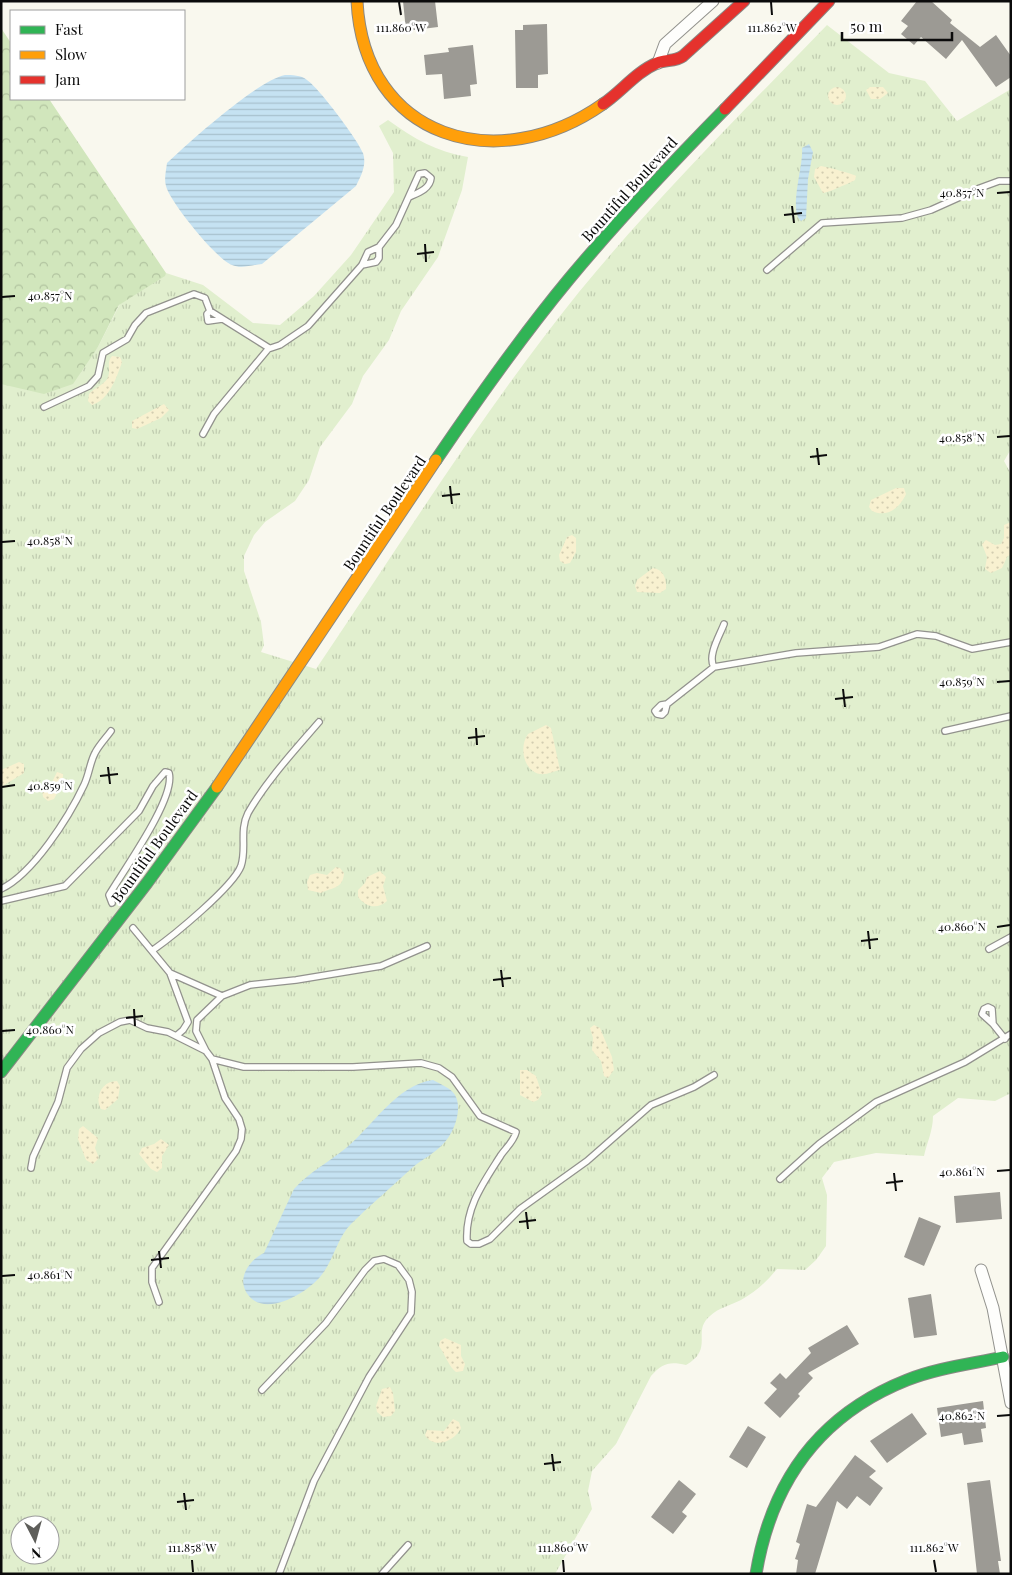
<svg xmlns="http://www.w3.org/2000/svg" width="1012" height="1575" font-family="'Playfair Display',serif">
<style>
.grass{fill:url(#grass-tufts);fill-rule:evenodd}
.forest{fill:url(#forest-crowns)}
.sand{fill:url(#sand-dots)}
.water{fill:url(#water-rules)}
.building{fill:#9c9a94}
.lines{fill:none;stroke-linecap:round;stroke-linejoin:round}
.lane-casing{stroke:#92928d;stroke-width:8}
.street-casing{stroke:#92928d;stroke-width:13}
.fast-casing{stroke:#898884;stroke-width:13}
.slow-casing{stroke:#898884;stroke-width:13}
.jam-casing{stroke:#898884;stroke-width:13}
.lane{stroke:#fefefc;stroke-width:5.5}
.street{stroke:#fefefc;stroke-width:11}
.fast{stroke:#30b455;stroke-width:11}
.slow{stroke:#ff9f0a;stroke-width:11}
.jam{stroke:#e5322d;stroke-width:11}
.ticks{fill:none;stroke:#0b0b0b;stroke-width:2}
.labels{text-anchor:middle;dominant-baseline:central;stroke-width:5;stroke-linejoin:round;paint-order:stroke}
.street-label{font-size:15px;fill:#0b0b0b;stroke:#fff}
.ticks-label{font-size:12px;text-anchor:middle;fill:#0b0b0b;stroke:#fff;stroke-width:5;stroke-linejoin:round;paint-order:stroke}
</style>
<defs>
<pattern id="grass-tufts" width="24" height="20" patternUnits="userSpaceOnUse" patternTransform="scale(1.25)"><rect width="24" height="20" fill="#e1efce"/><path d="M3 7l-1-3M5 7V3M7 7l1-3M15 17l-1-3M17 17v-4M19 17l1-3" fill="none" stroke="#c0ccb0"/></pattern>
<pattern id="forest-crowns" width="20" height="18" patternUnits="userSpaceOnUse" patternTransform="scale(1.25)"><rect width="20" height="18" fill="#d1e6bc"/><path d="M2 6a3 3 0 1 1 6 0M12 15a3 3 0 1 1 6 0" fill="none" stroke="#b2c4a0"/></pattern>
<pattern id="sand-dots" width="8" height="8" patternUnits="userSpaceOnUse" patternTransform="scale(1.25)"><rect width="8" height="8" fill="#f8f1d0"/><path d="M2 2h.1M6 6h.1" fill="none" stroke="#d3cdb1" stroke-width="1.8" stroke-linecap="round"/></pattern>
<pattern id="water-rules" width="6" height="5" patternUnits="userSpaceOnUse" patternTransform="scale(1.25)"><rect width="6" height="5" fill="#c5e2f2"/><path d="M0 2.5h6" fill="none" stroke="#a8c1ce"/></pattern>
</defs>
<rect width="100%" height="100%" fill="#f9f8ee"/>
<path class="grass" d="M827,25l62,48 36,8 32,40 54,-32v360l-7,12 7,13v619l-16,8 -37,-3 -25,18c0,15 -6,26 -9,40l-48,-3 -42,9 -12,16 5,17 -1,51 -10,14 -11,10 -28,-1c-11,13 -21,23 -36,31 -10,5 -23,8 -31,16 -19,16 5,32 -24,49 -16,-4 -24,-2 -35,11l-35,68 -24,27 -4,20 4,18 -37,65h-554v-1197l80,-10 17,-20 25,-49 43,-25 37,12 50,38 27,2 34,-29 37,-41 43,-63 -1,-39 -14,-27 9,-6c26,19 49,32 80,37l-6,33 -24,67 -37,54 -12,29 -26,36 -11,28 -32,43 -11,33 -14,21 -30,21 -11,13 -10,21v15l17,51 3,23 -3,7 55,17c86,-127 167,-258 263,-377 77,-94 164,-180 248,-267zM20,1525h30v30h-30z"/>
<path class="forest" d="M1,28l10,15v56h38l117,174 -1,3 -46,29 -21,42 -25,37 -29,10 -43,-10z"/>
<path class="sand" d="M870,87h13l5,6 -8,6h-9l-5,-9z
M828 96a9 9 0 1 1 18 0a9 9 0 1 1-18 0Z
M821,166c6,1 33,8 35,10l-1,4c-3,2 -28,13 -32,13l-9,-16 1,-8z
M112,356l8,1 2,5c-5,15 -13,38 -30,43l-4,-4 1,-7c5,-6 17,-10 19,-17 3,-8 -2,-14 4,-21z
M164,404l5,6 -8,8 -24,11 -5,-1v-7z
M896,488h8l2,6c-6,14 -19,24 -34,17l-3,-4 2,-7z
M1011,522v32l-4,3 -5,11 -11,5 -6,-4 2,-12 -5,-13 4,-4 9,5 6,-1 3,-6v-13z
M572,535l4,3v14l-6,11 -5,1 -5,-3 -1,-6 8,-18z
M653,568c10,1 14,11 13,21l-6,4 -23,-1 -2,-6 2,-6z
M546,725l5,3 9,42c-6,1 -13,5 -20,4 -17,-3 -21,-28 -12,-40z
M19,762l5,2v9l-23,14v-17z
M57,772l6,2c1,4 -6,20 -9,25l-6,2 -5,-4 -1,-8 2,-5 8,-2z
M336,867l4,1 4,5c-1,16 -11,14 -23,20l-13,-3 -1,-8 3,-7 7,-2 10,2z
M380,871l6,6 -3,9 4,15c-10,9 -21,6 -29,-4v-7l7,-7 2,-6z
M594,1025l6,3 12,29 2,13 -6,8 -4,-2 -3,-15 -9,-11 1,-12 -3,-10z
M520,1070h7l9,6 6,18 -4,6 -5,2 -13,-7z
M117,1081l3,5 -2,13 -13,11 -4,-1c-7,-12 1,-28 16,-28z
M83,1126l15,12 -3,10 4,10 -6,6 -7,-4 -8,-21 1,-10z
M161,1139l8,6 -7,11v12l-5,4 -6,-3 -12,-15 3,-6 12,-4z
M445,1338l16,7v11l4,8 -2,7 -7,1c-7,-5 -11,-18 -17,-26l1,-5z
M390,1387l3,6 2,18 -4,5 -8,1 -6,-5 -1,-6 6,-17z
M453,1419l6,3 2,6c-6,13 -27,22 -36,7l2,-5 17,1z"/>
<path class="water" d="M285,75c7,0 16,0 22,5 12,8 51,60 56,73 4,12 -2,23 -7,33l-94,78c-10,1 -21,5 -30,1 -15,-5 -62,-63 -66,-79 -2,-7 0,-15 1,-23 22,-21 91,-83 118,-88z
M809,144l4,8 -5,27 -2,39 -5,3c-13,-11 3,-56 1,-73z
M433,1080c7,4 18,8 22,15 8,14 -1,38 -12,49 -8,9 -20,15 -30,23 -20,19 -42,37 -62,57 -13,13 -17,34 -28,49 -12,18 -56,45 -74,23 -14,-16 0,-36 15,-43l30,-64c15,-17 35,-27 52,-41 27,-22 50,-63 87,-68z"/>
<path class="building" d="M403,1h32l3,26 -32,4z
M917,1h14l21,19 -2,3 30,24 16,-12 15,21v21l-15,10 -34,-47 -16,19 -25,-22 -7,8 -13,-11 7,-8 -7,-5z
M547,24l1,50 -10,1v13h-22l-1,-58h8v-5z
M473,45l4,39 -7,1 1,11 -27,3 -2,-25 -16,1 -2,-20 25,-3 -1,-4z
M1000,1192l2,27 -46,4 -2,-27z
M919,1217l22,9 -17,40 -20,-9z
M931,1294l6,41 -23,3 -6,-40z
M847,1325l12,19 -51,29 5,5 -15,16 2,2 -20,22 -16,-15 13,-14 -7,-6 10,-10 6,6 25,-26 -3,-5z
M983,1401l3,27 -5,1 2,13 -19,3 -2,-12 -21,4 -4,-29z
M912,1413l15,21 -40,29 -17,-22z
M748,1426l18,11 -19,31 -18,-11z
M855,1455l21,16 -7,6 14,11 -13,18 -13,-10 -10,13 -10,-8 -22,73h-19l2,-14 -3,-1 5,-15 -4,-2 11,-38 9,3z
M679,1480l17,14 -14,18 5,4 -14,18 -22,-17z
M990,1480l11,81h-3l2,13h-23l-10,-91z"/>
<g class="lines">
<g class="lane-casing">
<path id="lane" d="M379,247l17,-22 23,-51 6,-1 6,5c-1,11 -13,15 -22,19
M767,270l55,-47 80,-5 29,-8 49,-22 19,-7h12
M268,349l12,-4 28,-19 54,-61 6,-13 11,-5v11l-3,4 -14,3
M44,407l45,-21 9,-10 5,-23 24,-14 8,-14 11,-12 48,-19 11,4 5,13
M203,434l11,-20 55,-66 -59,-37 -3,3 1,7 14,-2
M714,667l82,-14 83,-6 38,-13 19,2 36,13 39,-7
M667,704l-6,1 -6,6 2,3 5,1 3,-3 2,-8 47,-37c-7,-11 6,-32 10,-43
M945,731l66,-15
M1,889c32,-15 68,-72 83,-104 5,-10 6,-23 11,-32 4,-8 11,-15 16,-22
M1,901l64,-15 74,-75 14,-25 12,-14 4,1c7,25 -46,98 -60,122l3,8
M133,928l37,45
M989,949l22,-12
M153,950c20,-14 80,-63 88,-84 6,-18 -2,-35 7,-53 19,-33 46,-62 71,-91
M222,996l28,-11 46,-5 85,-14 46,-20
M993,1024l-11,-10 2,-5 4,-2 4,2 1,15 12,15
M176,1036l7,-6 5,-8 -18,-49 52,23 -25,24 -1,11 10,20
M212,1059l32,8h109l68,-4 18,5 13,9 28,39 36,16c-2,9 -10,16 -15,23 -17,27 -36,52 -34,86l4,3h8l11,-5 30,-30 67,-48 64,-56 43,-18 20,-12
M31,1168l2,-11 25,-55 9,-34 14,-19 18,-16 21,-11 10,-2 17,8 21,4 38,19 6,8 13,39 14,21 3,10 -1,10 -5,12 -84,117v14l7,20
M780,1179l39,-35 57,-42 89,-40 46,-28
M262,1390l64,-67 39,-53 9,-9 10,-2 14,6 11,15 3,12 -1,21 -42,64 -55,104 -35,93
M382,1574l26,-29"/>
</g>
<g class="street-casing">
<path id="street" d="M658,63l7,-19 48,-43
M981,1270l12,38 18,95"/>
</g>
<g class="fast-casing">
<path id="fast" d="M436,460c42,-62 85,-123 133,-181 49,-59 102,-115 156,-170
M1,1072l146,-189 70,-96
M756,1574c15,-91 63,-159 151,-194 30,-12 64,-16 96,-23"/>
</g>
<g class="slow-casing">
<path id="slow" d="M357,1c7,138 141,177 246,103
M217,787l219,-327"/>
</g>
<g class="jam-casing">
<path id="jam" d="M603,104c18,-12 33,-32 54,-41 9,-4 18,-1 26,-7l61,-55
M725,109l104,-108"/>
</g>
<use href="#lane" class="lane"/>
<use href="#street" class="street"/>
<use href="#fast" class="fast"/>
<use href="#slow" class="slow"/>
<use href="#jam" class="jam"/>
</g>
<path class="ticks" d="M399,2l2,13M771,2l1,13M997,193l13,-1M792,206l2,17M784,215l18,-2M425,244l1,18M417,254l17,-2M2,297l13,-1M997,437l13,-1M817,448l2,17M810,457l17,-2M450,486l2,18M442,496l18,-2M2,542l13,-1M997,682l13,-1M843,689l2,18M835,699l18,-2M476,728l1,17M468,738l17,-2M108,767l2,17M100,776l18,-2M2,787l13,-2M997,927l13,-2M868,931l2,18M861,941l17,-2M501,970l2,17M493,980l18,-2M134,1009l1,17M126,1018l17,-2M2,1031l13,-1M997,1171l13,-1M894,1173l2,18M886,1183l17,-2M526,1212l2,17M519,1222l17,-2M159,1251l2,17M151,1260l18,-2M2,1276l13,-1M997,1416l13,-1M552,1454l2,17M544,1464l17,-2M184,1493l2,17M177,1502l17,-2M192,1560l1,12M563,1560l1,12M934,1560l2,12"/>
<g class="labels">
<g class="street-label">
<text transform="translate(629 189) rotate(-48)">Bountiful Boulevard</text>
<text transform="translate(384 513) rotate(-56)">Bountiful Boulevard</text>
<text transform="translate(154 846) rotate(-54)">Bountiful Boulevard</text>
</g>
</g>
<g class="ticks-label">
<text x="401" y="32">111.860°W</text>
<text x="772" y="32">111.862°W</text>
<text x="962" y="197">40.857°N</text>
<text x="50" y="300">40.857°N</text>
<text x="962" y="442">40.858°N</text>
<text x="50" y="545">40.858°N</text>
<text x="962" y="686">40.859°N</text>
<text x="50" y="790">40.859°N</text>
<text x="962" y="931">40.860°N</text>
<text x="50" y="1034">40.860°N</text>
<text x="962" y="1176">40.861°N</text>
<text x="50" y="1279">40.861°N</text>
<text x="962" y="1420">40.862°N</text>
<text x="192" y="1552">111.858°W</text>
<text x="563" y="1552">111.860°W</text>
<text x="934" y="1552">111.862°W</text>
</g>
<rect width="1012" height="1575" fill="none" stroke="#0b0b0b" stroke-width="5"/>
<rect x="10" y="10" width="175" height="90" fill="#ffffff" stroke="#9d9d9d"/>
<rect x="20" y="26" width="25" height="8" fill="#30b455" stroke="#9d9d9d"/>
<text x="55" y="35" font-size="15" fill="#0b0b0b">Fast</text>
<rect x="20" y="51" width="25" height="8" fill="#ff9f0a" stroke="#9d9d9d"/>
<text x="55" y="60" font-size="15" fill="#0b0b0b">Slow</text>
<rect x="20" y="76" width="25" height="8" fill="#e5322d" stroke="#9d9d9d"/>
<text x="55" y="85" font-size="15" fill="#0b0b0b">Jam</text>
<g transform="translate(35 1540) rotate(174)"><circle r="24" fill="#ffffff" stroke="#9d9d9d"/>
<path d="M0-4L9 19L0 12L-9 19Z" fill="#5e5e5a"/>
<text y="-8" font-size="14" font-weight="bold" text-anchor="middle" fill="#0b0b0b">N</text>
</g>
<path d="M842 32v8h110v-8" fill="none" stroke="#0b0b0b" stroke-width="2.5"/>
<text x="850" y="32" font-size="15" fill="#0b0b0b" stroke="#ffffff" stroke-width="4" paint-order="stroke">50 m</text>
</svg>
